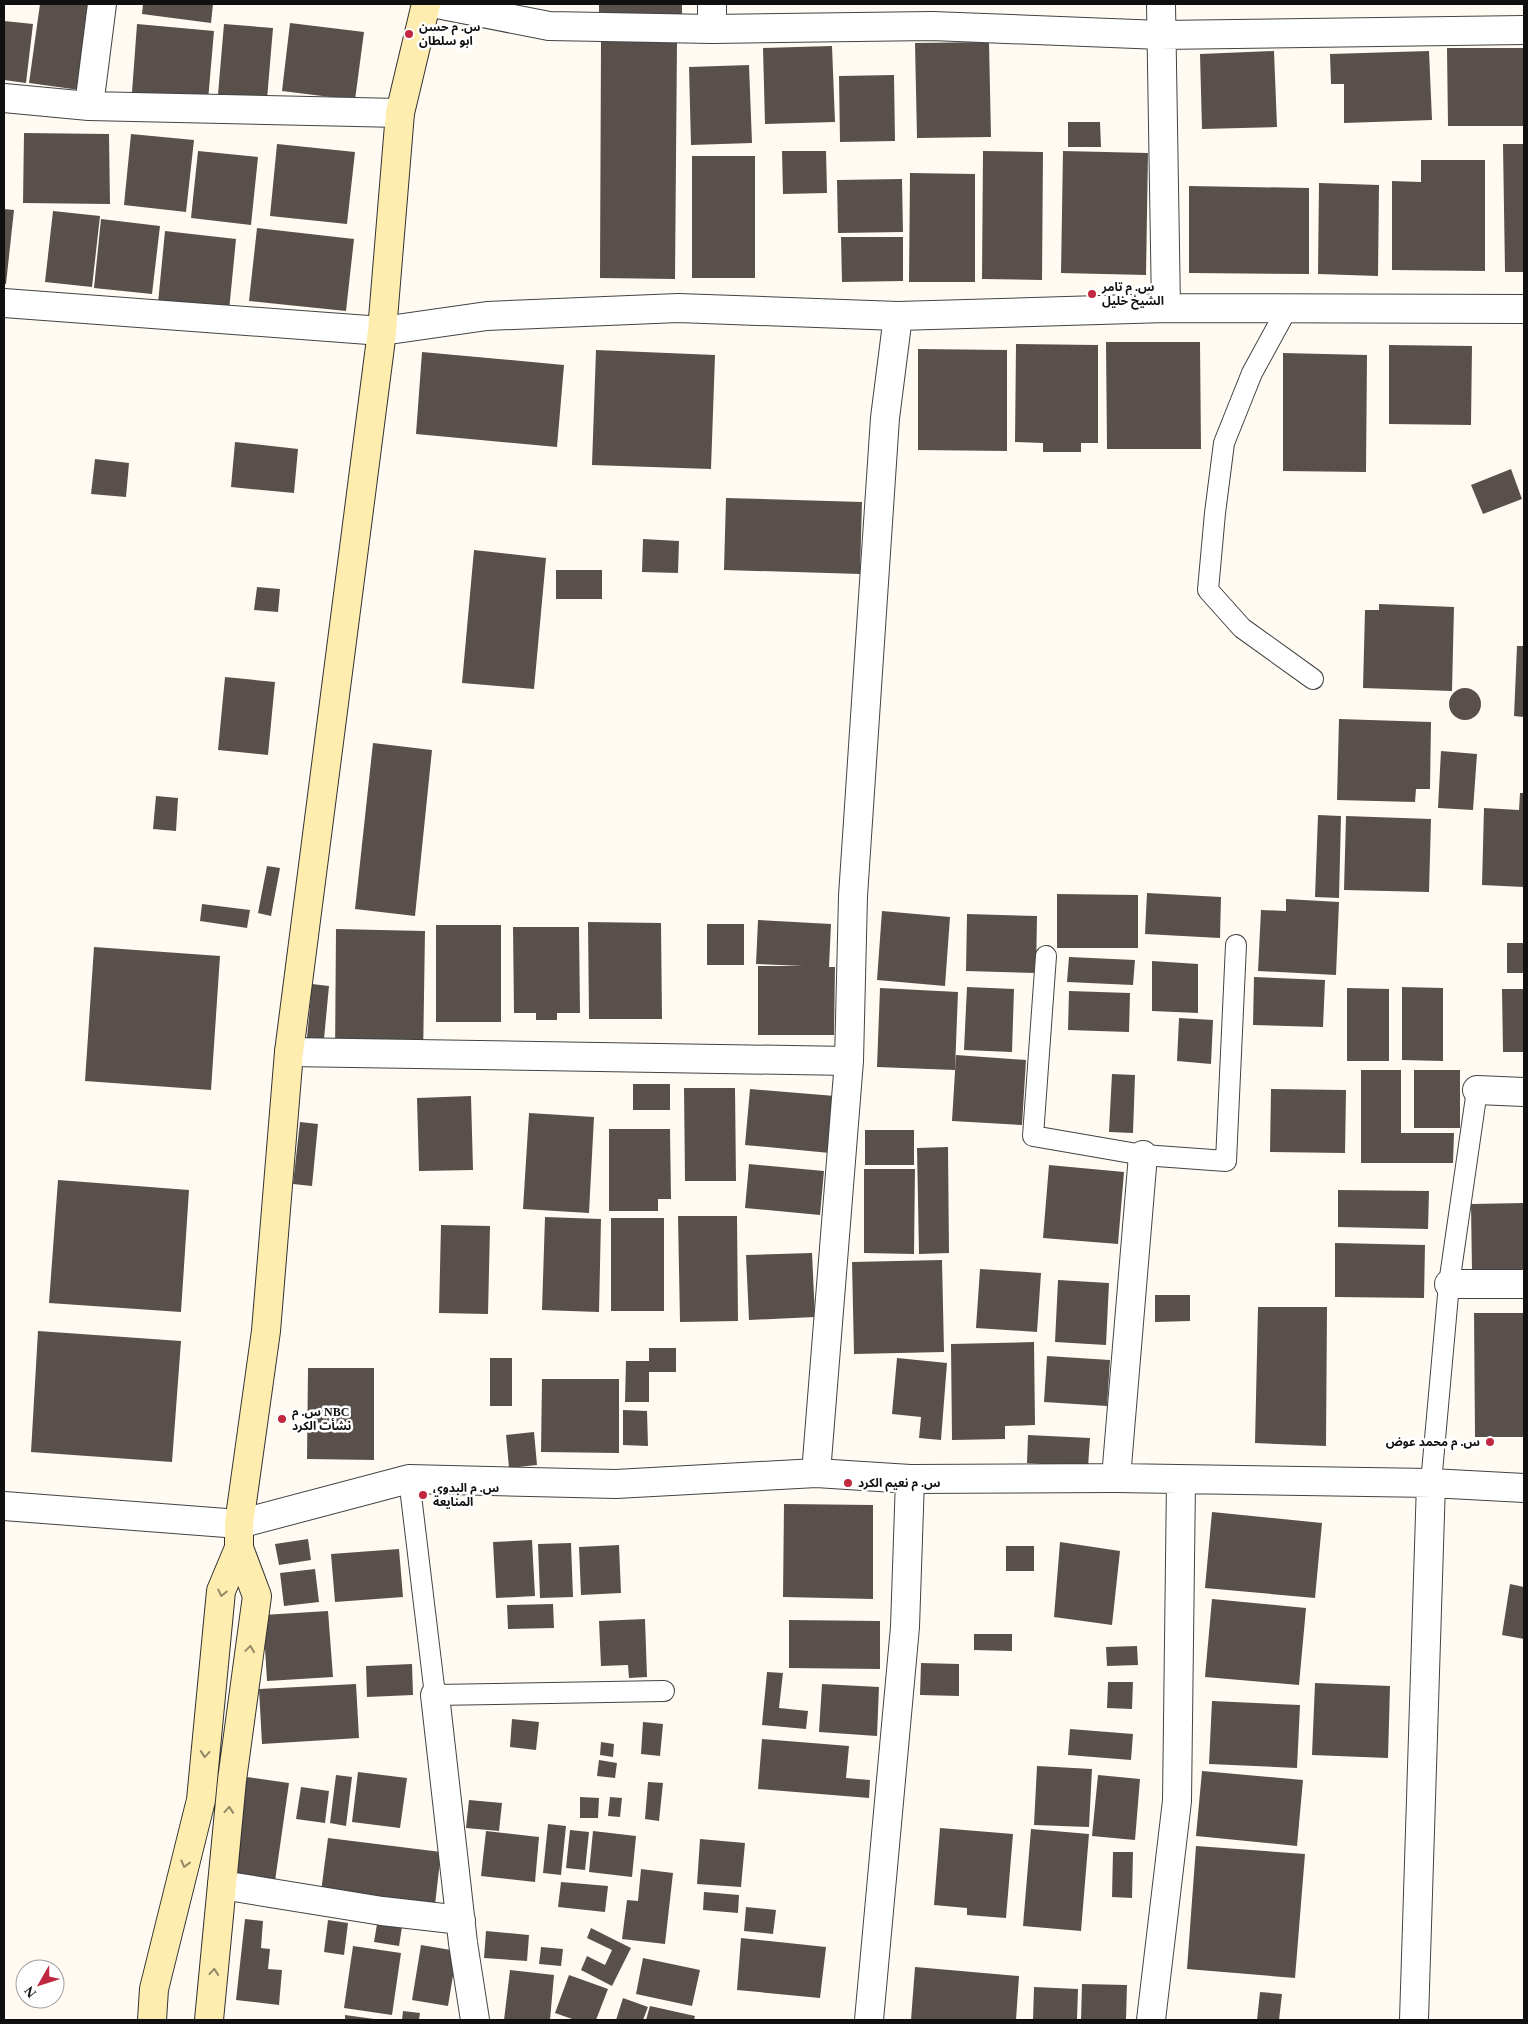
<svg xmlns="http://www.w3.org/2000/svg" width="1528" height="2024" font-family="'Times New Roman','Noto Sans Arabic',serif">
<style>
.building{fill:#59504c}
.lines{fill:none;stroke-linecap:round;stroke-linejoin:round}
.lane-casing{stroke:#434343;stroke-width:22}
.street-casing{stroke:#434343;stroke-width:30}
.secondary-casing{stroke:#323232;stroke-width:30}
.lane{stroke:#fff;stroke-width:20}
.street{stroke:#fff;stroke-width:28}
.secondary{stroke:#feedaf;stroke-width:28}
.oneway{stroke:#938a67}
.poi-dot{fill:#c1273f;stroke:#fff;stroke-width:2}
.labels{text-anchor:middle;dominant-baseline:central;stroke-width:5;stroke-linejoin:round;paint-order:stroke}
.poi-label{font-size:12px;font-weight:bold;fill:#101010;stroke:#fff;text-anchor:start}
</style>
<rect width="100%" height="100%" fill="#fffbf3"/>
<path class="building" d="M40,4h52l-12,86 -51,-7z
M143,4h70l-2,19 -69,-9z
M603,4h79v12l-83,2v-13z
M4,21l29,3 -7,59 -22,-3z
M290,23l74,9 -9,68 -73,-9z
M137,24l77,7 -7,81 -76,-6z
M224,24l49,4 -7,83 -49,-5z
M601,41h76l-2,238 -75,-1z
M989,42l2,95 -74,1 -2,-95z
M832,46l3,76 -70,2 -2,-76z
M1447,48h77v78h-76z
M1274,51l3,76 -75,2 -2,-75z
M1429,51l3,69 -88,3v-39h-13l-1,-30z
M749,65l3,78 -61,2 -2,-78z
M894,75l1,66 -55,1 -1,-66z
M1068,122h32l1,25h-33z
M24,133l85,1 1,70 -87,-1z
M131,134l63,6 -8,72 -62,-7z
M277,144l78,8 -8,72 -77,-8z
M1503,144h21v128h-19z
M198,151l60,6 -7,68 -60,-7z
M782,151h44l1,42 -44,1z
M983,151l60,1 -1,128 -60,-1z
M1063,151l85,2 -2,122 -85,-2z
M692,156h63v122h-63z
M1421,160h64v111l-93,-1v-89l29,1z
M910,173l65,1v108h-66z
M902,179l1,53 -65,1 -1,-53z
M1319,183l60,2 -1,91 -60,-2z
M1189,186l120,2v86l-120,-1z
M4,209l10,1 -8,74h-2z
M53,211l47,5 -8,71 -47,-5z
M101,219l59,7 -8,68 -58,-6z
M257,228l97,11 -8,72 -97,-10z
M165,231l71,8 -7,72 -71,-8z
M841,237h62v44l-61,1z
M1106,342h94l1,107h-94z
M1016,344l82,1v98h-17v9h-38v-9l-28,-1z
M1389,345l83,1 -1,79 -82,-1z
M918,349l89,1v101l-89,-1z
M596,350l119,5 -4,114 -119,-4z
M422,352l142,13 -7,82 -141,-13z
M1283,353l84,2 -1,117 -83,-1z
M235,442l63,7 -4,44 -63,-6z
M95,459l34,4 -3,34 -35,-3z
M1511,469l11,30 -39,15 -12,-29z
M726,498l136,4 -2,72 -136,-4z
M643,539l36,2 -1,32 -36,-1z
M474,550l72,8 -12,131 -72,-6z
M556,570h46v29h-46z
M257,587l23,2 -2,23 -24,-2z
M1379,604l75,3 -2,84 -89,-3 2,-78h14z
M1517,646h7v71l-10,-1z
M225,677l50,5 -7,73 -50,-5z
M1449 704a16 16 0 1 1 32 0a16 16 0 1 1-32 0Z
M1339,719l92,3 -1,67h-14l-1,13 -78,-2z
M373,743l59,7 -17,166 -60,-7z
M1441,751l36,3 -4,56 -35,-2z
M1520,793h4v94l-42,-2 2,-77 35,2z
M156,796l22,2 -2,33 -23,-2z
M1318,815l23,1 -2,82 -24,-1z
M1346,816l85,3 -2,73 -85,-2z
M267,866l13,2 -9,48 -13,-3z
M1147,893l74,4 -1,41 -75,-4z
M1057,894l81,1v53h-81z
M1286,899l53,3 -3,73 -78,-4 3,-61 25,1z
M202,904l48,6 -3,18 -47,-7z
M882,911l68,6 -5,69 -68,-6z
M967,914l70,2 -1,57 -70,-2z
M758,920l73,4 -2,43h6l-1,68h-76v-69h45l-47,-2z
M588,922l73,1 1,96h-73z
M707,924h37v41h-37z
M436,925h65v97h-65z
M513,927h66l1,86h-23v7h-21v-7h-22z
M336,929l89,2 -2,128 -88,-1z
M1507,943h17v30h-17z
M94,947l126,9 -9,134 -126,-9z
M1069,957l66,3 -2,25 -66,-3z
M1152,961l46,3v49l-46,-2z
M1254,977l71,3 -2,47 -70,-2z
M312,984l17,2 -5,53 -17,-1z
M967,987l47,2 -2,63 -48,-2z
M1402,987l41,1v73l-41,-1z
M880,988l78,4 -3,78 -78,-3z
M1347,988l42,1v72h-42z
M1502,989h22v63h-21z
M1069,991l61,2 -1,39 -61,-2z
M1179,1018l34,2 -2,44 -34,-3z
M956,1055l70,5 -4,65 -70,-4z
M1361,1070h40v63h53l-1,30h-92z
M1414,1070h46v58h-46z
M1112,1074l23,1 -2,58 -24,-1z
M633,1084h37v26h-37z
M684,1088h51l1,93h-51z
M750,1089l85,7 -5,57 -85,-8z
M1271,1089l75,1 -1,63 -75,-1z
M471,1096l2,74 -54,1 -2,-73z
M529,1113l65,4 -5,96 -66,-4z
M300,1122l18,2 -6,62 -19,-2z
M609,1129h61l1,70h-13v12h-49z
M865,1130h49v35h-49z
M948,1147l1,106 -30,1 -2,-106z
M749,1164l75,7 -4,44 -75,-7z
M1049,1165l75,7 -6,72 -75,-6z
M864,1169h51l-1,85 -50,-1z
M58,1180l131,10 -8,122 -132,-9z
M1338,1190l91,1 -1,38 -90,-2z
M1524,1203v69h-52l-1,-68z
M678,1216h59l1,105 -58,1z
M545,1217l56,2 -2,93 -57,-2z
M611,1218h53v93h-53z
M441,1225l49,1 -2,88 -49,-1z
M1335,1243l90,2 -1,53 -89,-1z
M812,1253l3,64 -66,3 -3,-65z
M942,1260l2,92 -90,2 -2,-92z
M980,1269l61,4 -4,59 -61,-4z
M1058,1280l51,3 -3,62 -51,-3z
M1155,1295h35v26l-35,1z
M1258,1307h69l-1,139 -71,-3z
M1474,1313h50v124h-49z
M38,1331l143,10 -9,121 -141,-10z
M1034,1342l1,83 -30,1v13l-53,1 -1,-96z
M649,1348h27v24h-27v30h-24l1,-41h23z
M1047,1356l63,4 -3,46 -63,-4z
M490,1358h22v48h-22z
M897,1358l50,5 -6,77 -22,-2 2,-21 -29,-3z
M308,1368h66v92l-67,-1z
M542,1379h77v74l-78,-1z
M623,1410l24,1 1,35 -25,-1z
M534,1432l3,33 -28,3 -3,-33z
M1028,1435l62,3 -2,29 -61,-4z
M784,1504l89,1v94l-90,-2z
M1212,1512l110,11 -7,75 -110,-10z
M308,1539l3,21 -32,5 -4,-21z
M532,1540l3,56 -39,2 -3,-56z
M1060,1542l60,9 -8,74 -58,-8z
M571,1543l2,54 -33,1 -2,-54z
M619,1545l2,48 -40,2 -2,-48z
M1006,1546h28v25h-28z
M399,1549l4,48 -68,5 -4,-48z
M315,1569l4,33 -35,4 -4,-33z
M1510,1584l14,3v52l-22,-4z
M1212,1599l94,9 -7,77 -94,-8z
M553,1604l1,24 -46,1 -1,-24z
M328,1611l5,66 -66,4 -4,-66z
M645,1619l2,58 -18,1 -1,-13 -27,1 -2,-45z
M789,1620l91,1v48l-91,-1z
M974,1634h38v17l-38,-1z
M1137,1646l1,19 -31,1 -1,-19z
M921,1663l38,1v32l-39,-1z
M412,1664l1,31 -46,2 -1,-31z
M767,1672l16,1 -4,35 29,3 -2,18 -44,-4z
M1108,1682h25l-1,27 -25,-1z
M1315,1683l75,3 -2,72 -76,-3z
M356,1684l3,54 -97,6 -3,-55z
M822,1684l57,3 -2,49 -58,-4z
M1212,1701l88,4 -3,63 -88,-4z
M512,1719l27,3 -3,28 -26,-3z
M643,1722l20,2 -3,32 -19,-2z
M1070,1729l63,5 -2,26 -63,-5z
M762,1739l87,7 -3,32 24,2 -1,18 -111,-9z
M601,1742l13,2 -1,13 -13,-2z
M599,1760l18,3 -2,15 -18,-2z
M1037,1766l55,3 -3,58 -55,-2z
M1202,1771l101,9 -6,66 -101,-10z
M358,1772l49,6 -7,50 -48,-6z
M336,1775l16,2 -6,49 -16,-3z
M1098,1775l42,4 -5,61 -43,-4z
M247,1777l42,6 -14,98 -43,-7z
M648,1782l15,1 -4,38 -14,-2z
M301,1787l28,4 -4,32 -29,-4z
M580,1797l19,1 -1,20h-18z
M610,1797l12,1 -2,19 -12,-1z
M469,1800l33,3 -3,28 -33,-3z
M548,1824l18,2 -5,49 -18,-2z
M940,1828l73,6 -7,84 -39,-3v-7l-33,-3z
M1031,1829l58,5 -8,97 -58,-5z
M570,1830l19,2 -4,38 -19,-2z
M486,1831l53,6 -4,45 -54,-6z
M593,1831l43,5 -4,41 -43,-5z
M328,1838l113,14 -6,53 -114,-13z
M700,1839l45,4 -4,44 -44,-3z
M1196,1846l109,8 -10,124 -108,-9z
M1113,1852h20l-1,46 -20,-1z
M641,1869l32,4 -8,71 -43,-5 5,-39 11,1z
M561,1882l47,4 -3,26 -47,-5z
M704,1892l35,3 -1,18 -35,-3z
M746,1907l30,3 -3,24 -29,-3z
M245,1919l18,2 -2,27 9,1 -2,20 14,1 -3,35 -43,-5z
M328,1920l20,3 -4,32 -20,-3z
M377,1924l25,3 -3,19 -25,-4z
M591,1928l40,20 -19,38 -31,-16 6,-14 18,9 7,-15 -25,-12z
M486,1931l43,4 -2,26 -43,-3z
M741,1938l85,9 -6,51 -83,-8z
M421,1945l36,6 -9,55 -36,-6z
M353,1946l48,7 -9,62 -48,-7z
M541,1947l22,2 -2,17 -22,-2z
M643,1958l57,12 -8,36 -56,-12z
M915,1967l104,9 -3,44h-105z
M510,1970l44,5 -4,45h-46z
M569,1975l39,14 -12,31h-21l-20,-7z
M1082,1984l45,1 -1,35h-45z
M1034,1987l44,2 -1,31h-44z
M1260,1992l22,2 -3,26h-22z
M623,1998l25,9 -5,13h-27z
M650,2006l45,10 -1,4h-48z
M403,2011l17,2 -1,7h-17z
M345,2015l29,4v1h-29z"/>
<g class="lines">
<g class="lane-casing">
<path id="lane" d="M1287,309l-35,64 -28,70 -9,70 -7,77 34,38 71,51
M1046,956l-13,180 110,19 83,6 10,-216
M409,1479l26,216 229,-4
M1431,1483l18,-199 28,-194"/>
</g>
<g class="street-casing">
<path id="street" d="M437,4l112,22 163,3 220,-3 229,9 363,-5
M712,4v25
M1161,4l5,304
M4,98l85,8 311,7
M89,106l13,-102
M4,303l378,28 105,-15 191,-8 220,8 268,-8 358,1
M289,1052l560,9
M1477,1090l47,2
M1449,1284h75
M816,1473l33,-412 4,-165 32,-478 13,-102
M1116,1478l27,-323
M4,1506l235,18 170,-45 207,5 200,-11 94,6 206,-1 315,5 93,5
M435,1695l28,248 12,77
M222,1885l160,26 79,9
M869,2020l36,-393 5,-148
M1151,2020l26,-219 4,-320
M1414,2020l17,-537"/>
</g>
<g class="secondary-casing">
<path id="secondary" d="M152,2020l2,-31 47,-189 20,-209 18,-43
M209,2020l23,-240 25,-184 -18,-48v-24l27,-193 23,-279 93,-721 18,-218 26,-109"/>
</g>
<use href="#lane" class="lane"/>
<use href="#street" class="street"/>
<use href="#secondary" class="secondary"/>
</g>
<defs><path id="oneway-chevron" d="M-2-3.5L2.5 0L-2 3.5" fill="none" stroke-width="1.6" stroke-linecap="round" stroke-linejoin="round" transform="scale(1.25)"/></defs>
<g class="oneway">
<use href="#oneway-chevron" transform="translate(222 1593) rotate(102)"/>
<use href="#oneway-chevron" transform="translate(250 1649) rotate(-82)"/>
<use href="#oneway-chevron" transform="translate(205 1754) rotate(95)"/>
<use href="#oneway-chevron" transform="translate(229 1810) rotate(-85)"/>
<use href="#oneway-chevron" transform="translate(185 1864) rotate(104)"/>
<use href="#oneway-chevron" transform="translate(214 1972) rotate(-85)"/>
</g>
<g class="poi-dot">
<circle cx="409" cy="34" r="5"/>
<circle cx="1092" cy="294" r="5"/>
<circle cx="282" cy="1419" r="5"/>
<circle cx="1490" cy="1442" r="5"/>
<circle cx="848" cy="1483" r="5"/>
<circle cx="423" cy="1495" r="5"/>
</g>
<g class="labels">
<g class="poi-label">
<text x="419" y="27">س. م حسن<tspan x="419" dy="14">ابو سلطان</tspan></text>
<text x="1102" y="287">س. م تامر<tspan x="1102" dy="14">الشيخ خليل</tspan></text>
<text x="292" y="1412">س. م NBC<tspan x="292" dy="14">نشأت الكرد</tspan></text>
<text x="1480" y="1442" text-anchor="end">س. م محمد عوض</text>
<text x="858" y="1483">س. م نعيم الكرد</text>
<text x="433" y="1488">س. م البدوي<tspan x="433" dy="14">المنايعة</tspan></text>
</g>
</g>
<rect width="1528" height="2024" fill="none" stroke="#101010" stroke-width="10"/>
<g transform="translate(40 1984) rotate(231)"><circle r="24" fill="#ffffff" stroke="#9f9f9f"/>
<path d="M0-4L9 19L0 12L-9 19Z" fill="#c1273f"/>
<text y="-8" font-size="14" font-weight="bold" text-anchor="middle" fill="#101010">N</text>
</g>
</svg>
